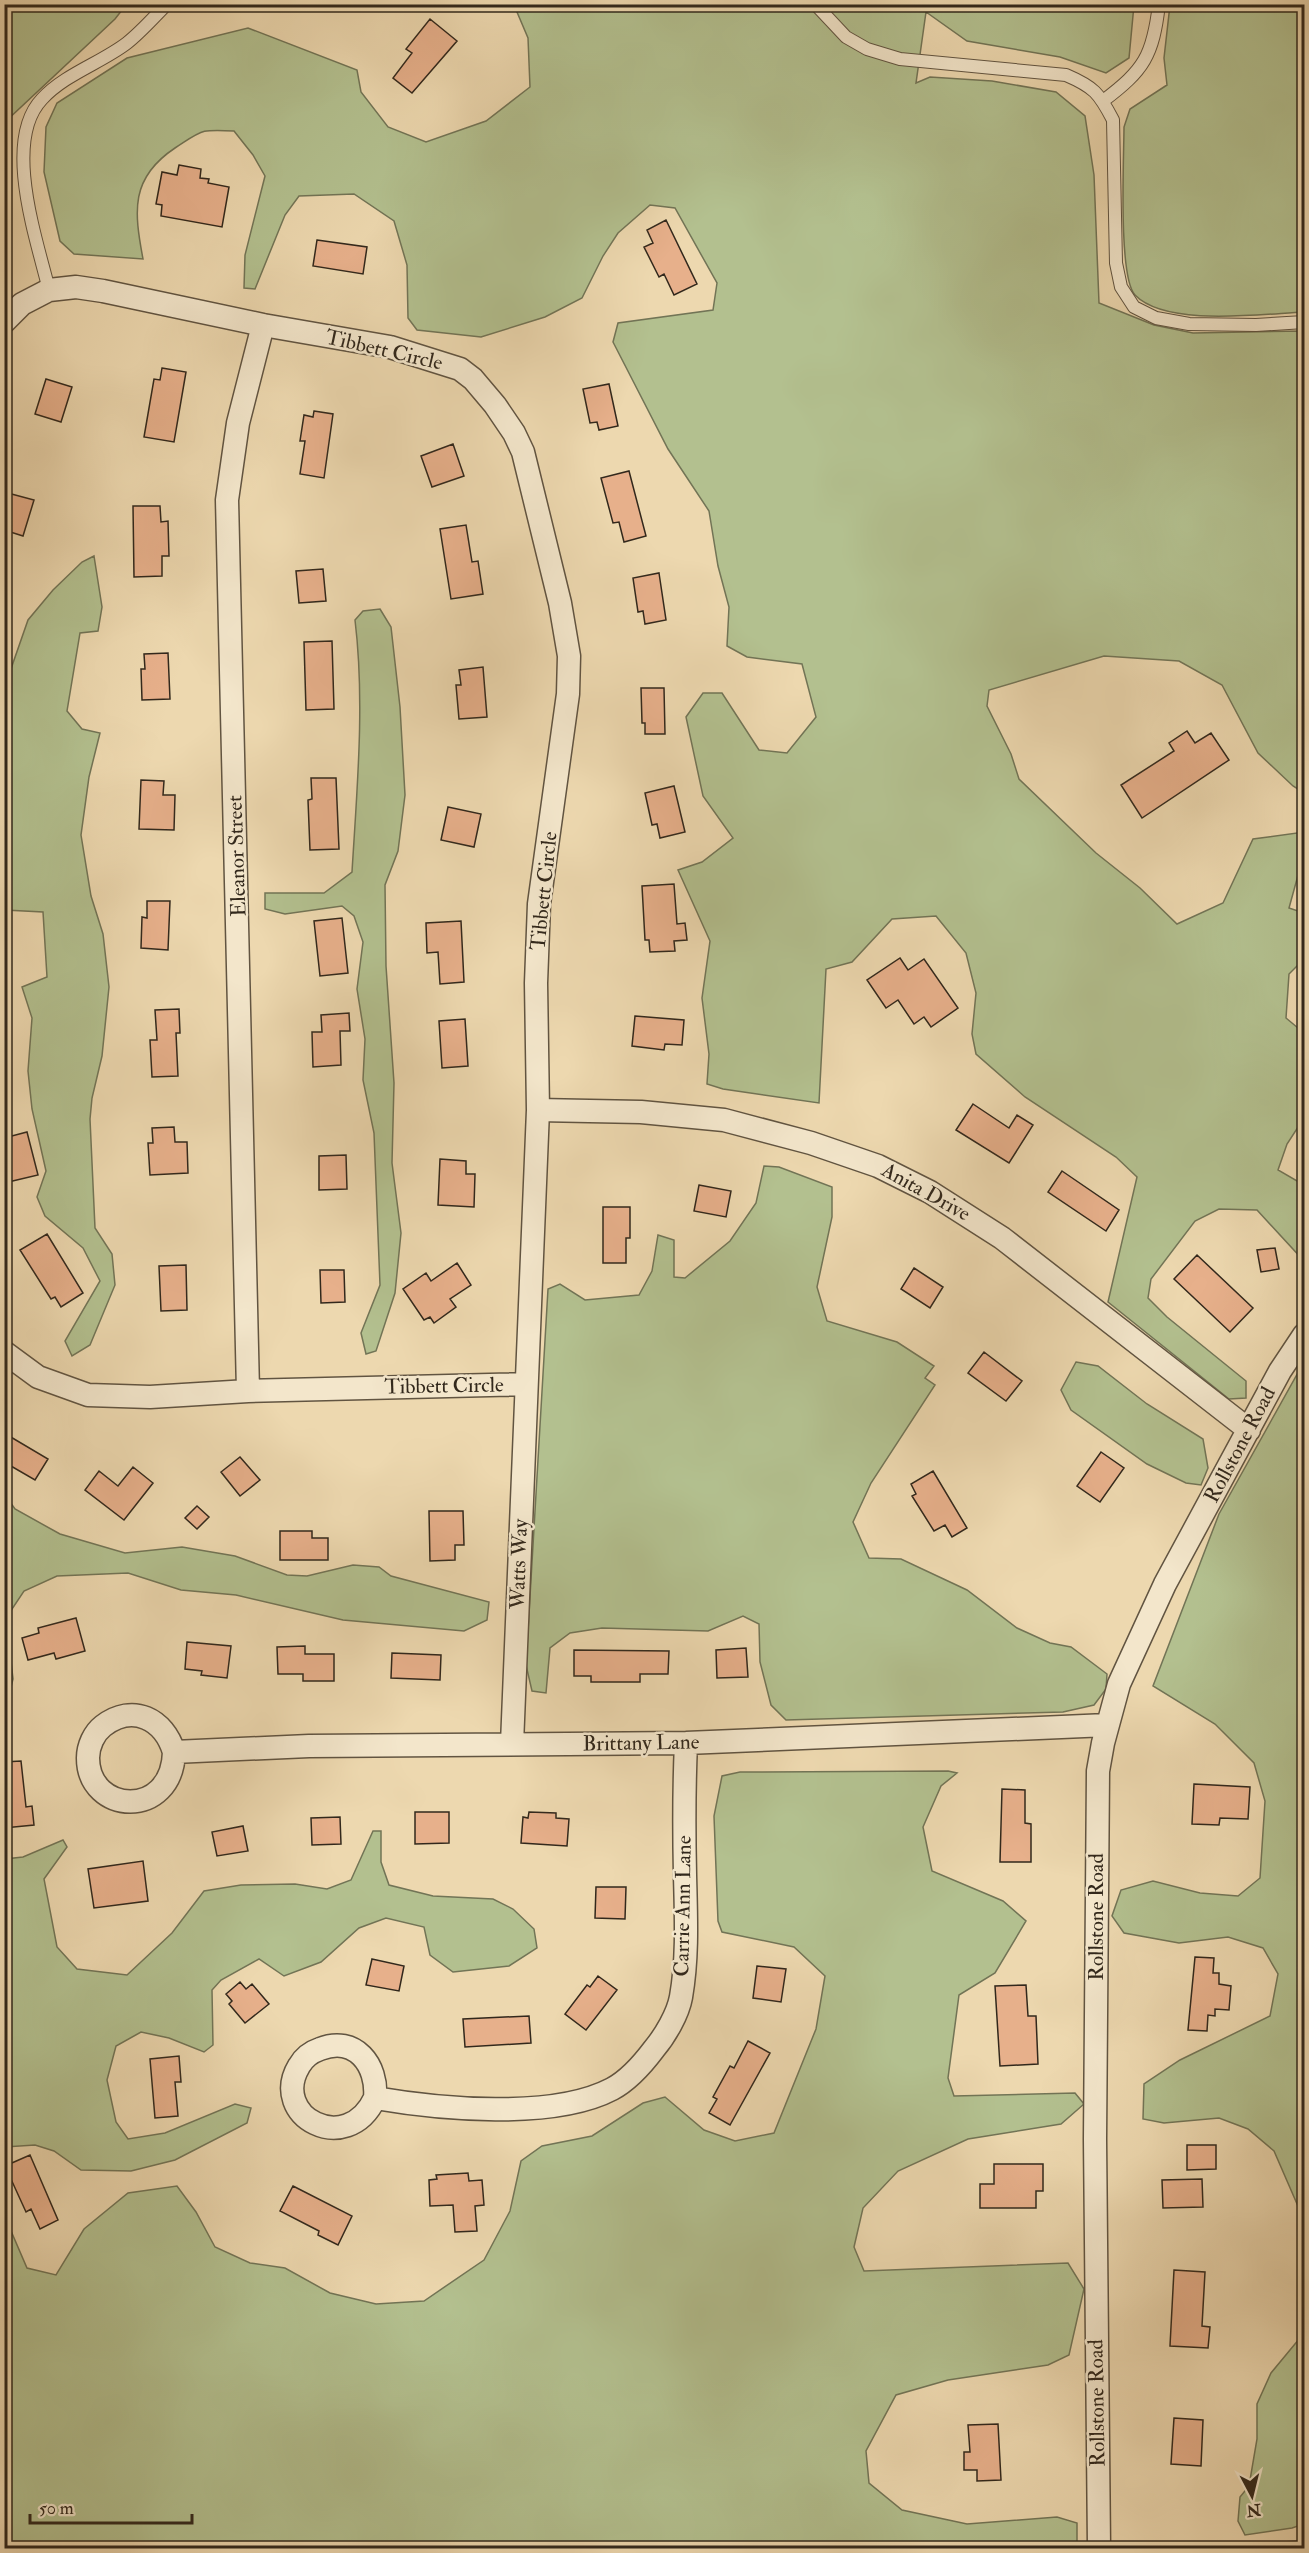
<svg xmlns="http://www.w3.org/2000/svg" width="1309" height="2553" font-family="'IM FELL Double Pica',serif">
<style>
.green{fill:#b3c08f;stroke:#727456;stroke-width:1.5}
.building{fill:#e7b08b;stroke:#32281c;stroke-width:1.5}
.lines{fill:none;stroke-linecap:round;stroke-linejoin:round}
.service-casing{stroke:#615441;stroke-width:14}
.minor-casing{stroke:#615441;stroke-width:25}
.service{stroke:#f3e6cb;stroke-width:12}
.minor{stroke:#f3e6cb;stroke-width:22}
.labels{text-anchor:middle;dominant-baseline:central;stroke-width:5;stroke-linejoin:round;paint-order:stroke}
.street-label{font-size:21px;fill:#32281c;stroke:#f3e6cb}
</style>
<rect width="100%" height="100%" fill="#edd8af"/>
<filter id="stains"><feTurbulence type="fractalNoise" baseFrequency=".00333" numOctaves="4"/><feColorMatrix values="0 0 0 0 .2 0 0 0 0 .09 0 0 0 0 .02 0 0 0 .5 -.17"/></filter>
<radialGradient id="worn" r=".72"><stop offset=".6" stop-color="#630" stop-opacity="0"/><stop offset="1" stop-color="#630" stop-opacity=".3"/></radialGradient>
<path class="green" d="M5,4h121v1l-11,14 -110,103z
M514,5h620l-5,53 -23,15 -46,-16 -93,-16 -41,-29 -10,71 14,-6 62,4 64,11 29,24 9,59 5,128 55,22 39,8 111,-2v462l-11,-7 -35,-33 -36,-68 -43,-24 -75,-5 -115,34 -2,16 24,48 8,25 77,74 44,35 37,36 46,-21 30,-64 51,-7v28l-4,8 -11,40 15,5v46l-15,15 -3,44 18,15v85l-17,26 -9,26 26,15v76l-47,-51 -38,-1 -24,12 -44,58 -3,19 19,19 79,64v17l-17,1 -121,-97 29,-125 -21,-20 -91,-60 -49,-43 -4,-20 4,-41 -10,-40 -30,-37 -44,3 -40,43 -26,7 -7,134 -96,-14 -16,-5 2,-30 -7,-56 8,-57 -32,-71 24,-8 31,-24 -30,-42 -17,-79 17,-24h19l37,57 28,3 29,-36 -14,-53 -55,-7 -20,-11 2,-39 -11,-41 -9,-55 -41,-62 -55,-107 5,-19 95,-13 4,-27 -42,-75 -25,-3 -32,28 -15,23 -21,42 -37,19 -64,20 -64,-7 -9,-12 -1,-53 -13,-44 -40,-27 -55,2 -14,19 -30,74 -11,-1 1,-33 20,-79 -12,-21 -19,-24c-34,-2 -31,-1 -59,17 -45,30 -41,63 -32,111l-69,-5 -14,-13 -16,-69 2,-45 11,-24 70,-45 121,-30 109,42 4,22 27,35 38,15 60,-21 44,-34 -2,-49z
M1170,5h134v307c-43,2 -138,15 -169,-17 -17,-18 -11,-139 -11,-168l6,-18 37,-24 -3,-27z
M94,556l8,51 -4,24 -18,2 -13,78 15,18 18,4 -11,44 -8,58 10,61 12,38 6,53 -7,69 -10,42 -2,21 5,109 17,26 3,31 -25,60 -18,11 -7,-15 35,-60 -17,-33 -38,-32 -8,-19 9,-26 -14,-62 -4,-38 4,-53 -10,-31 25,-10 -4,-65 -38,-2v-224l23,-66 25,-30 29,-28z
M380,609l11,18 9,80 5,88 -7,56 -13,34 1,81 8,117 -2,80 9,70 -6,60 -19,58 -10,3 -5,-21 19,-48 -6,-152 -11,-53 2,-41 -8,-50 6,-47 -9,-26 -12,-10 -57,8 -20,-5v-16h59l28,-21c5,-83 13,-170 3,-252l8,-9z
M764,1166l15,1 53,20v30l-15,70 10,34 70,21 37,24 -9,12 10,7 -64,98 -18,39 16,36 32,1 66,31 50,38 33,15 21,4 36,27 -1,15 -12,16 -31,7 -277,8 -15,-15 -11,-43 -1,-38 -16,-8 -35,15 -106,-3 -32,5 -20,15 -4,45 -14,-2 -6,-26 22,-376 12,-5 25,16 54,-5 13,-24 6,-36 16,5v37l11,1 45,-37 26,-38z
M1076,1362l22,4 49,38 56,35 5,29 -7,17 -15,-2 -39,-19 -76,-54 -10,-20z
M1304,1362v858l-30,-69 -26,-22 -29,-11 -55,5 -21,-4 1,-35 36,-24 90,-44 8,-42 -15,-26 -35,-11 -49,6 -55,-10 -12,-17 9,-26 32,-9 47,12 38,3 22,-18 5,-77 -11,-38 -39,-39 -62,-38 66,-172z
M5,1495l10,14 45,25 65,19 57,-6 53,9 52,19 20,1 46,-11 26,2 12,9 98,26 -2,18 -23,11 -121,-11 -107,-25 -55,-5 -53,-17 -71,3 -33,15 -18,27 7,61 -8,32z
M948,1771l9,2 -16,13 -18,41 9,44 71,30 23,20 -31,52 -36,22 -11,83 6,18 121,-3 9,11 -23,20 -93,15 -70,32 -35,37 -9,39 10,24 204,-8 16,26 -15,66 -21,10 -100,15 -52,15 -30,56 3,32 33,27 65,14 90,-7 20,6v25h-1072v-331l22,51 29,7 28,-46 44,-36 49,-7 19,26 19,35 35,16 35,5 45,25 46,11 48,-3 60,-41 26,-49 11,-50 21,-15 50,-10 51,-33 22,-6 39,33 31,11 39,-8 42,-104 9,-53 -31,-29 -72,-15 -4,-11 -4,-105 8,-40 18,-4z
M373,1831h8v31l8,23 44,11 60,3 20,10 21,20 3,19 -28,18 -56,6 -23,-17 -6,-28 -38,-9 -27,10 -38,34 -37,14 -25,-17 -38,21 -9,10 1,55 -9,7 -35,-14 -28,-6 -25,14 -9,34 9,42 12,17 37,-6 70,-29 16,4 -4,15 -72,37 -44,11 -50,-1 -27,-19 -19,-6 -30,2v-288l18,-2 40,-17 4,7 -23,32 13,68 20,22 50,6 45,-42 32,-42 37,-6 54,-1 32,5 24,-9z
M1304,2333v191l-12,4 -47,7 -7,-14 2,-24 9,-11 8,-47v-35l14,-31z"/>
<path class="building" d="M430,19l27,22 -45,52 -19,-15 19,-25 -6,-4z
M179,165l22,4 -1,9 9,1 -1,4 21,4 -7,40 -61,-11 1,-11 -6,-1 6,-32 15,3z
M666,220l31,64 -23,11 -10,-21 -5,3 -15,-30 9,-4 -6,-13z
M317,240l50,7 -4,27 -50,-8z
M162,368l24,4 -12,70 -30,-5 10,-58 6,1z
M46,379l26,8 -11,35 -26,-8z
M609,384l9,42 -19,4 -2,-8 -7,1 -7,-34z
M314,411l19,3 -9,64 -24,-4 5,-33h-5l4,-26 9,2z
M453,444l11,32 -32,11 -11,-31z
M629,471l17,65 -22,6 -5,-20 -6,1 -12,-45z
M4,492l30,8 -11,36 -19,-6z
M133,506h27l1,16 7,-1 1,35h-7v20l-28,1z
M466,525l6,37 6,-1 5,33 -32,5 -11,-70z
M323,569l3,32 -27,2 -3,-32z
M659,573l7,47 -21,4 -2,-13 -5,1 -5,-34z
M332,641l2,68 -28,1 -2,-68z
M168,653l2,46 -28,1 -1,-31h4l-1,-15z
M483,667l4,50 -28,2 -3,-34h5l-2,-15z
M641,688h23l1,46h-20v-11h-3z
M1187,731l8,12 16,-10 18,27 -87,58 -21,-33 53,-34 -5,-8z
M311,778h25l3,71 -29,1 -2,-50 4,-1z
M141,780l23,1 -1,14h12l-1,35 -35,-1z
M674,786l11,46 -25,6 -3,-14 -5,1 -7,-32z
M448,807l33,7 -7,33 -33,-7z
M674,884l3,40 8,-1 2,17 -13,1 1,10 -25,1 -1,-12h-4l-3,-54z
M147,901h23l-2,49 -27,-2 1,-31 5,1z
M342,918l6,55 -28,3 -6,-55z
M461,921l3,61 -24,2 -2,-32 -11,1 -1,-30z
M900,958l8,12 16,-11 34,49 -27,19 -7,-10 -10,7 -16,-24 -12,8 -19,-28z
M179,1009l1,24h-4l2,43 -26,1 -2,-37h7l-2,-30z
M349,1013l1,18h-10l1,34 -28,2 -1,-35h10l-1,-17z
M635,1016l49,4 -2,25 -17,-1 -1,6 -32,-4z
M465,1019l3,47 -26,2 -3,-47z
M973,1104l36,24 8,-13 16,10 -24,38 -53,-33z
M174,1127l1,15h12l1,31 -38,2 -2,-32h5l-1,-15z
M27,1132l11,43 -34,8v-45z
M346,1155l1,34 -28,1v-34z
M440,1159l26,2v13h9l-1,33 -36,-2z
M1062,1171l57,39 -13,21 -58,-39z
M699,1185l32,6 -5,26 -32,-6z
M603,1207h27v31h-4v25h-23z
M47,1234l36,59 -22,14 -6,-10 -4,2 -31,-49z
M1275,1248l4,21 -18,3 -4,-22z
M1197,1255l56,53 -23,24 -56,-53z
M457,1263l14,22 -21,14 6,8 -22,16 -4,-6 -6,3 -21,-31 23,-16 5,8z
M186,1265l1,45 -26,1 -2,-45z
M914,1268l29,19 -13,21 -29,-19z
M320,1270h24l1,32 -24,1z
M984,1352l38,29 -16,20 -38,-28z
M4,1433l44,26 -13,21 -31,-18z
M1101,1452l23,16 -24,34 -23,-16z
M240,1457l20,23 -20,16 -19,-24z
M133,1467l20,16 -29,37 -39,-30 14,-19 19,15z
M933,1471l34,57 -15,9 -7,-12 -11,6 -22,-35 4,-2 -5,-10z
M197,1506l12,11 -12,12 -12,-11z
M429,1511h34l1,34h-9v15l-25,1z
M280,1531h32v7h16v22h-48z
M76,1618l9,33 -29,8 -2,-6 -26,7 -6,-22 17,-5 -1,-5z
M187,1642l44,4 -4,32 -26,-3 1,-4 -17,-2z
M305,1646v8h29v27h-31v-7h-25l-1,-27z
M746,1648l2,29 -31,1 -1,-28z
M574,1650l95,1 -1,23h-28v8h-49v-6h-17z
M392,1653l49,2 -1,25 -49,-2z
M21,1761l5,46 6,-1 2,19 -30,3v-66z
M1194,1784l56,3 -2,32 -28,-1 -1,7 -27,-1z
M1002,1789l23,1v33l6,1v38h-31z
M415,1812h34v31l-34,1z
M529,1812l27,1v5l13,1 -2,27 -46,-3 2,-26 5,1z
M340,1817l1,27 -29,1 -1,-27z
M243,1826l5,25 -31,5 -5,-24z
M143,1861l5,40 -54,7 -6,-39z
M596,1887h30l-1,32 -30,-1z
M1195,1957l19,1 -1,15h6v11l12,2 -2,24 -14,-1v7l-7,-1 -1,16 -19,-1z
M372,1959l32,7 -5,25 -33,-6z
M757,1966l29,3 -5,33 -28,-4z
M598,1976l19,14 -31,40 -21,-16 22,-29 3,2z
M240,1982l6,7 6,-5 17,20 -24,19 -16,-19 3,-3 -6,-7z
M1026,1985l2,31h8l2,48 -38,2 -5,-80z
M529,2016l2,27 -66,4 -2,-28z
M748,2041l22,12 -40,72 -21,-12 8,-14 -4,-2 17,-31 4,2z
M179,2056l2,26h-6l3,34 -23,2 -5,-59z
M1187,2145h29v24l-29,1z
M30,2155l28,65 -18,9 -9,-20 -5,3 -21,-46z
M994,2164h49v27h-7v17h-56v-24h14z
M468,2173l1,8 13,-1 2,25 -9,1 2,25 -22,1 -2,-27 -23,1 -1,-26 8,-1 -1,-4z
M1202,2179l1,28 -40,1 -1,-28z
M293,2186l59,30 -14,29 -20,-10 1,-4 -39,-20z
M1174,2270l31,2 -3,54 8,1 -2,21 -38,-2z
M1174,2418l29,2 -2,46 -30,-2z
M998,2424l3,56 -24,1v-11h-13v-18h6l-2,-27z"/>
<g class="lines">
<g class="service-casing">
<path id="service" d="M815,4l31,33 21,12 33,10 166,16c28,12 33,18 47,45l3,143 5,24 13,20 22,11 33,6 67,1 48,-3
M1103,101c41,-31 50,-45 56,-97
M49,290c-12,-50 -47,-149 -7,-191 23,-25 59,-36 85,-56 14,-11 27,-26 40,-39
M1287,2548l17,-1"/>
</g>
<g class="minor-casing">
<path id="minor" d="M4,322l18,-18 27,-14 27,-3 27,4 160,34 127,22 70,22 13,10 22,26 19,28 9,19 37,151 9,53 -1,38 -29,210 -3,79 2,127 -26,634
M538,1110l103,2 83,8 87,23 67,23 52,26 72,46 247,192
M4,1352l34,25 50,18 62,2 98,-6 278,-7
M248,1391l-21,-891 11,-77 25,-98
M174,1752c-2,68 -86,62 -86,6 0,-12 6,-25 15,-32 30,-23 61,-7 71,26l135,-6 377,-3 421,-18
M375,2098c-28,60 -106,18 -76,-32 5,-9 12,-14 21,-17 35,-14 58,16 55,49 64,11 178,22 237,-9 17,-9 30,-24 42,-40 11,-13 24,-35 27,-52 7,-40 5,-81 4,-122 -1,-44 -1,-88 1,-132
M1099,2548l-4,-409 3,-368 5,-28 16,-59 46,-100 115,-213 24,-36"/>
</g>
<use href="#service" class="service"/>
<use href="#minor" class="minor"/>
</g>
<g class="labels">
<g class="street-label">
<text transform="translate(384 350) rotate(13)">Tibbett Circle</text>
<text transform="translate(237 856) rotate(-92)">Eleanor Street</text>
<text transform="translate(544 891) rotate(-84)">Tibbett Circle</text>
<text transform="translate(926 1192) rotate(29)">Anita Drive</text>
<text transform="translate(444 1386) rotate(-1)">Tibbett Circle</text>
<text transform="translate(1240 1445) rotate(-62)">Rollstone Road</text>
<text transform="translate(519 1564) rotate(-88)">Watts Way</text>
<text transform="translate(641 1743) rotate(-1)">Brittany Lane</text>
<text transform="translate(683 1906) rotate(-89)">Carrie Ann Lane</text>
<text transform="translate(1096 1917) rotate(-90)">Rollstone Road</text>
<text transform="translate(1097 2403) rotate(-91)">Rollstone Road</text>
</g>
</g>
<rect width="1309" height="2553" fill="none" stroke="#edd8af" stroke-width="24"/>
<rect x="6" y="6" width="1297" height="2541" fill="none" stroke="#32281c" stroke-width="3"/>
<rect x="12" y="12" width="1285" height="2529" fill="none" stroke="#32281c" stroke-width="1.5"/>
<g transform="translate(1252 2496) rotate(173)" stroke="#f3e6cb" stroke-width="4.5" paint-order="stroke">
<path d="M0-4.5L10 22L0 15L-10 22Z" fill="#32281c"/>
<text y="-9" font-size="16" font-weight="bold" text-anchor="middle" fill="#32281c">N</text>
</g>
<path d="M30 2514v9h162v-9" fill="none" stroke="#32281c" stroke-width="3"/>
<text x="39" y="2514" font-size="18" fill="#32281c" stroke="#f3e6cb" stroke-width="4.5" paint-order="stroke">50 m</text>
<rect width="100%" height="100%" filter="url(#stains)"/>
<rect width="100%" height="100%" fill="url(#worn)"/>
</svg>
